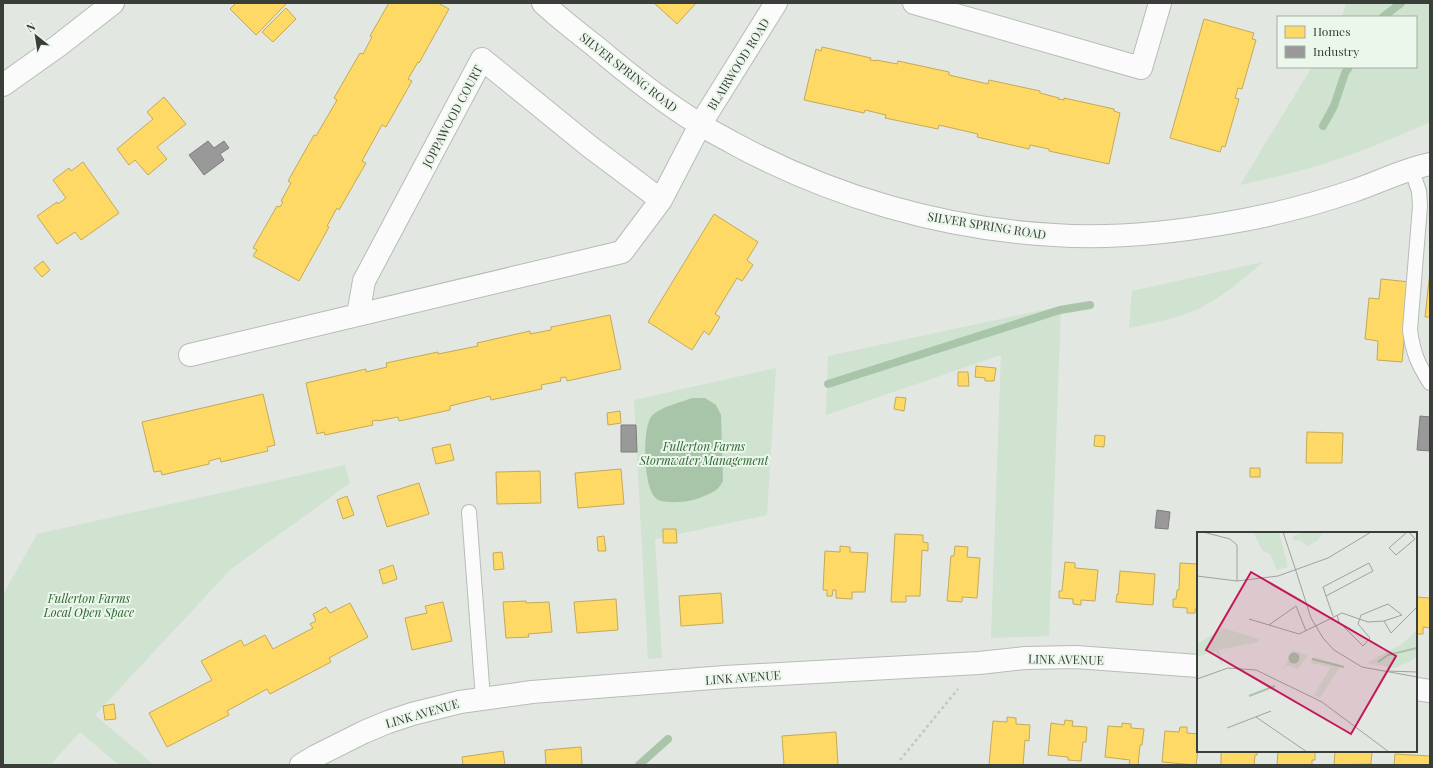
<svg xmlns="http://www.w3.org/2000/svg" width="1433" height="768" font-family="'Playfair Display',serif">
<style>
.green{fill:#d0e2d0}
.water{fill:#a8c5a9}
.homes{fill:#ffd966;stroke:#c4aa58}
.industry{fill:#999;stroke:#7c7e7c}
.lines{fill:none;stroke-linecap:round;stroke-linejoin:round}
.stream{stroke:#a8c5a9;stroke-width:8}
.service-casing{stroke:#b7bcb7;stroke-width:16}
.minor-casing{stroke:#b7bcb7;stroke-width:24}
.secondary-casing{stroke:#b7bcb7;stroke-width:24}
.primary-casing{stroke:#b7bcb7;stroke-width:24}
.path{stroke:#c4c7c4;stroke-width:2.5;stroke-dasharray:3 3;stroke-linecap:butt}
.service{stroke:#fbfbfb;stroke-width:14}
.minor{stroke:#fbfbfb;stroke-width:22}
.secondary{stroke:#fbfbfb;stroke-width:22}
.primary{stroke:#fbfbfb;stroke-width:22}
.labels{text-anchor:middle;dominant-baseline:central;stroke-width:4;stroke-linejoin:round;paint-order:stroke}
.street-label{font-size:12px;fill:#393e39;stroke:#ecf7ec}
.park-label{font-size:12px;font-style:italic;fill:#2f6633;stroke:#ecf7ec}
.inset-river{fill:none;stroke:#a8c5a9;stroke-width:2}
.inset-road{fill:none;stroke:#9ea39e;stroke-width:1}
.view{fill:#c2185b;fill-opacity:0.15;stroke:#c2185b;stroke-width:2}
.inset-edge{fill:none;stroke:#393e39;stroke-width:2}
</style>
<rect width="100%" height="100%" fill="#e2e7e2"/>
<path class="green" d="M1346,3h84v119c-41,18 -83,36 -127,48 -21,6 -42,10 -63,15l72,-118h104v-50h-74z
M1263,262c-20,18 -41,35 -65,47 -21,10 -46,14 -69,19l3,-37z
M1061,306l-12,330 -58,2 10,-283 -175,60 2,-59z
M776,368l-9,147 -112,24 7,119 -14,1 -14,-259z
M345,465l5,18 -119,86 -136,146 59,50h-35l-39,-33 -30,33h-47v-170l34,-61z"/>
<path class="water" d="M692,398h13l11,7 5,10 2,66c-2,3 -4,7 -7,9 -6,4 -16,8 -23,10 -7,2 -30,4 -36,-1 -14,-9 -15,-69 -6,-82 6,-9 31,-15 41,-19z"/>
<path class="homes" d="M236,3h51l-31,32 -26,-26z
M389,3h49l11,6 -30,54 -1,-1 -10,17 4,2 -26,46 -4,-2 -20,36 4,2 -27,47 -2,-2 -10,18 2,1 -30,54 -46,-25 4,-6 -4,-2 24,-42 3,1 3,-5 -2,-1 10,-18 -3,-2 26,-46 2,1 21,-36 -3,-2 26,-45 3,1 9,-17 -2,-1z
M654,3h42l-19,21z
M286,8l10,11 -23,23 -11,-10z
M1204,19l50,14 -2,6 4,1 -14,49 -4,-1 -3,10 4,1 -14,48 -3,-1 -2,6 -50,-14z
M822,47l49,11 -1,2 6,1v-1l21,4 1,-3 51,11v3l39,9 1,-4 51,11v2l19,5 -1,1 6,1v-2l50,11v2l6,2 -11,51 -60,-13v-2l-19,-4 -1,4 -52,-12 1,-3 -39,-9 -1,4 -53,-11 1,-3 -21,-5 -1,3 -60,-13 12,-51 5,2z
M164,97l22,27 -29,23 10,12 -19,16 -13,-15 -6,5 -12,-16 36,-30 -6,-7z
M83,162l36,51 -38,27 -6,-8 -18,12 -20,-28 20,-14 1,2 8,-6 -13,-18 16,-12 2,3z
M714,214l44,28 -11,18 6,5 -11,16 -5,-3 -22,36 5,3 -11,18 -5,-4 -12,19 -44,-28z
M43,261l7,9 -8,7 -8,-9z
M1430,271v46h-5z
M1381,279l29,3 -8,80 -25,-2 1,-19 -13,-2 4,-41 10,1z
M610,315l11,54 -54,12 -1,-4 -6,1 1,3 -20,4 1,4 -51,11 -1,-4 -40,10v4l-51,11 -1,-4 -20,4v-1l-6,1 1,4 -48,10 -1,-3 -7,2 -11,-51 60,-14v3l21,-5 -1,-4 52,-11v2l40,-8 -1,-3 53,-12v3l21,-4v-3z
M976,366l20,2 -2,13h-9v-3l-10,-1z
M958,372h10l1,14h-11z
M263,394l12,51 -8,2 1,4 -47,11 -1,-4 -11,3v3l-47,11 -1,-4 -7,1 -12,-50z
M896,397l10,1 -2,13 -10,-2z
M620,411l1,12 -13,2 -1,-12z
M1307,432l36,1 -1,30h-36z
M1095,435l10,1 -1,11 -10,-1z
M450,444l4,16 -18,4 -4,-16z
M1250,468h10v9h-10z
M621,469l3,35 -46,4 -3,-35z
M540,471l1,32 -44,1 -1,-32z
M419,483l10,31 -42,13 -10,-31z
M347,496l7,19 -11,4 -6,-19z
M663,529h13l1,14h-14z
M895,534l28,1v7l5,1v8l-6,-1 -2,46h-14v6h-15z
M604,536l2,15h-8l-1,-14z
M840,546l10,1v5l18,1 -3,39h-13v7l-16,-1v-8h-3l-1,6h-5v-6h-4l2,-39 15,1z
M955,546l13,1 -1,10 13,1 -3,40 -15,-1v5l-15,-1 4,-45h3z
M502,552l2,17 -10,1 -1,-17z
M1065,562l10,1v5l23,2 -3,31 -14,-1v5l-8,-1v-5l-14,-1v-7h3z
M1180,563l18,1v45h-3v4h-8v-5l-14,-1v-8h3l1,-9h2z
M393,565l4,14 -14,5 -4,-14z
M1120,571l35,3 -2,31 -37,-3 1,-8 1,1z
M721,593l2,30 -42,3 -2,-30z
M1416,597l14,1v30l-7,-1v7h-7z
M616,599l2,31 -41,3 -3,-31z
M526,601v2l23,-1 3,30 -24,2 1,3 -23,1 -3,-36z
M443,602l9,39 -40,9 -7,-32 22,-5 -2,-7z
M350,603l18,34 -39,21 2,4 -61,32 -3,-5 -40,22 2,4 -62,32 -18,-34 63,-33 -11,-19 40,-21 3,6 21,-11 8,14 40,-21 -3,-4 6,-3 -3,-7 13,-7 4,6z
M114,704l2,15 -11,1 -2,-14z
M1007,717l9,1v6l14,1 -1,16 -4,-1 -2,25h-34l4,-44 14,1z
M1065,720l8,1 -1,5 15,1 -1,15h-3l-2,19 -13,-1v-3l-20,-2 3,-32 13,2z
M1122,723l9,1v4l13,1 -2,16h-2l-2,20h-9l1,-5 -25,-3 3,-31 14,1z
M1180,727h7v6l11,1v16l-2,15 -34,-3 3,-31 14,1z
M836,732l2,33h-54l-2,-29z
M581,747l1,18h-36l-1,-15z
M503,751l2,14h-42l-1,-8z
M1221,751h36v4h-2l-1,10h-33z
M1278,751h37v9h-3v5h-35z
M1335,751h37l-1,13 -37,1z
M1395,754l35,2v9h-36z"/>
<path class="industry" d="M208,141l6,7 10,-7 5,7 -9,6 4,6 -20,15 -15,-20z
M1420,416l10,1v34l-13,-1z
M621,425h15l1,27h-16z
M1157,510l13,2 -2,17 -13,-1z"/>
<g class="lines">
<path class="stream" d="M1383,17l18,-14
M1323,126l11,-20 11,-33 4,-6
M828,384l232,-74 30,-5
M639,765l29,-26"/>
<g class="service-casing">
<path id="service" d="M1411,168l8,23 1,15 -10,124c3,23 8,34 20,53
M469,512l14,187"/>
</g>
<g class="minor-casing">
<path id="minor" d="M914,3l227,65 19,-65
M358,315l6,-34 118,-222 107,87 72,54
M190,355l432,-103 39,-52 39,-75 76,-122
M1416,689l14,2
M301,765l15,-9 48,-24 24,-10 24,-8 48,-12 72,-10 193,-15 254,-14 46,-5 51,-1 122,9"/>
</g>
<g class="secondary-casing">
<path id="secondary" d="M543,3c16,15 34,29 52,43 33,28 67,55 104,78 11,7 22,12 34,19 98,53 209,86 321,92 58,4 116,-2 173,-12 42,-7 85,-18 126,-32 27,-9 49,-21 77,-27"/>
</g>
<g class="primary-casing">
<path id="primary" d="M3,85l55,-39 55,-43"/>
</g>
<path class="path" d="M900,760l58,-71"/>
<use href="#service" class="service"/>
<use href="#minor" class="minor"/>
<use href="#secondary" class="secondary"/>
<use href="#primary" class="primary"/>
</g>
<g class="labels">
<g class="street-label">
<text transform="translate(738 64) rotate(-58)">BLAIRWOOD ROAD</text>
<text transform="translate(629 72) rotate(38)">SILVER SPRING ROAD</text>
<text transform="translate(452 116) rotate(-62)">JOPPAWOOD COURT</text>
<text transform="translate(987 225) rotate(9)">SILVER SPRING ROAD</text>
<text transform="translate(1066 659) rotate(1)">LINK AVENUE</text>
<text transform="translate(743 677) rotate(-4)">LINK AVENUE</text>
<text transform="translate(422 713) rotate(-16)">LINK AVENUE</text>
</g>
<g class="park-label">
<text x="704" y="446">Fullerton Farms<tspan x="704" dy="14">Stormwater Management</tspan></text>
<text x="89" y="598">Fullerton Farms<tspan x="89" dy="14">Local Open Space</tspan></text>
</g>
</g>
<g transform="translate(1197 532)">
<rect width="220" height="220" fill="#e2e7e2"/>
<path d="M56,0h26l9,35 -11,3 -7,-16 -7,-3zM106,0h21l-7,9 -10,5 -6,-5 -8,-1v-4zM26,96l36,11 -1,3 -39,8 4,14h-2l-5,-13 -19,6v-13zM220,98v26l-6,5 -16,7 -29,-5 36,-19zM95,118l16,5 -10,14 -12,-4 -7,13zM117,125l27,8 -21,33 -6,-3 17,-28 -21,-4z" fill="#d0e2d0"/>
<path d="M91.5 126a5.5 5.5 0 1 1 11 0a5.5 5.5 0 1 1-11 0Z" fill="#a8c5a9"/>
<path class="inset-river" d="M115,127l32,8M181,130l10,-7 29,-7M52,164l26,-10"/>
<path class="inset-road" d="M6,0l27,7 7,6v36M86,0l13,39M210,0l-18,16 7,7 19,-16 -6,-7M99,39l15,47 12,20 11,12 28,17 55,10M0,44l40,5 41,-5 50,-18 43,-26M129,64l47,-25 -4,-8 -46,24 3,9 7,20M140,83l2,7 24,24 7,-8 -12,-14 3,-9 27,-11 14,11 -18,6M52,87l50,15 43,-21 26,9 16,-1 7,12 26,-26M72,93l27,-19 10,25M190,139l30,1M0,147l31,-11 28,2 66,32 67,50M59,185l51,35M30,196l44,-17"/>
<path class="view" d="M54,40l145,84 -45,78 -145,-84z"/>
<rect width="220" height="220" class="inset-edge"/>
</g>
<rect width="1433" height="768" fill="none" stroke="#393e39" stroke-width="8"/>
<rect x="1277" y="16" width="140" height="52" fill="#ecf7ec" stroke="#a4ada4"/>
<rect x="1285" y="26" width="20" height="12" fill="#ffd966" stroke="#a4ada4"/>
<text x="1313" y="36" font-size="12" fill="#393e39">Homes</text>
<rect x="1285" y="46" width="20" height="12" fill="#999999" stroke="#a4ada4"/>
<text x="1313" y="56" font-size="12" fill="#393e39">Industry</text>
<g transform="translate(36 36) rotate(330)" stroke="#ecf7ec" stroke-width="3" paint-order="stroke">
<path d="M0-3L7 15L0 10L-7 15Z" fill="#393e39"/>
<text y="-6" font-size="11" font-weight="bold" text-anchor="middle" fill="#393e39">N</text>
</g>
</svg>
